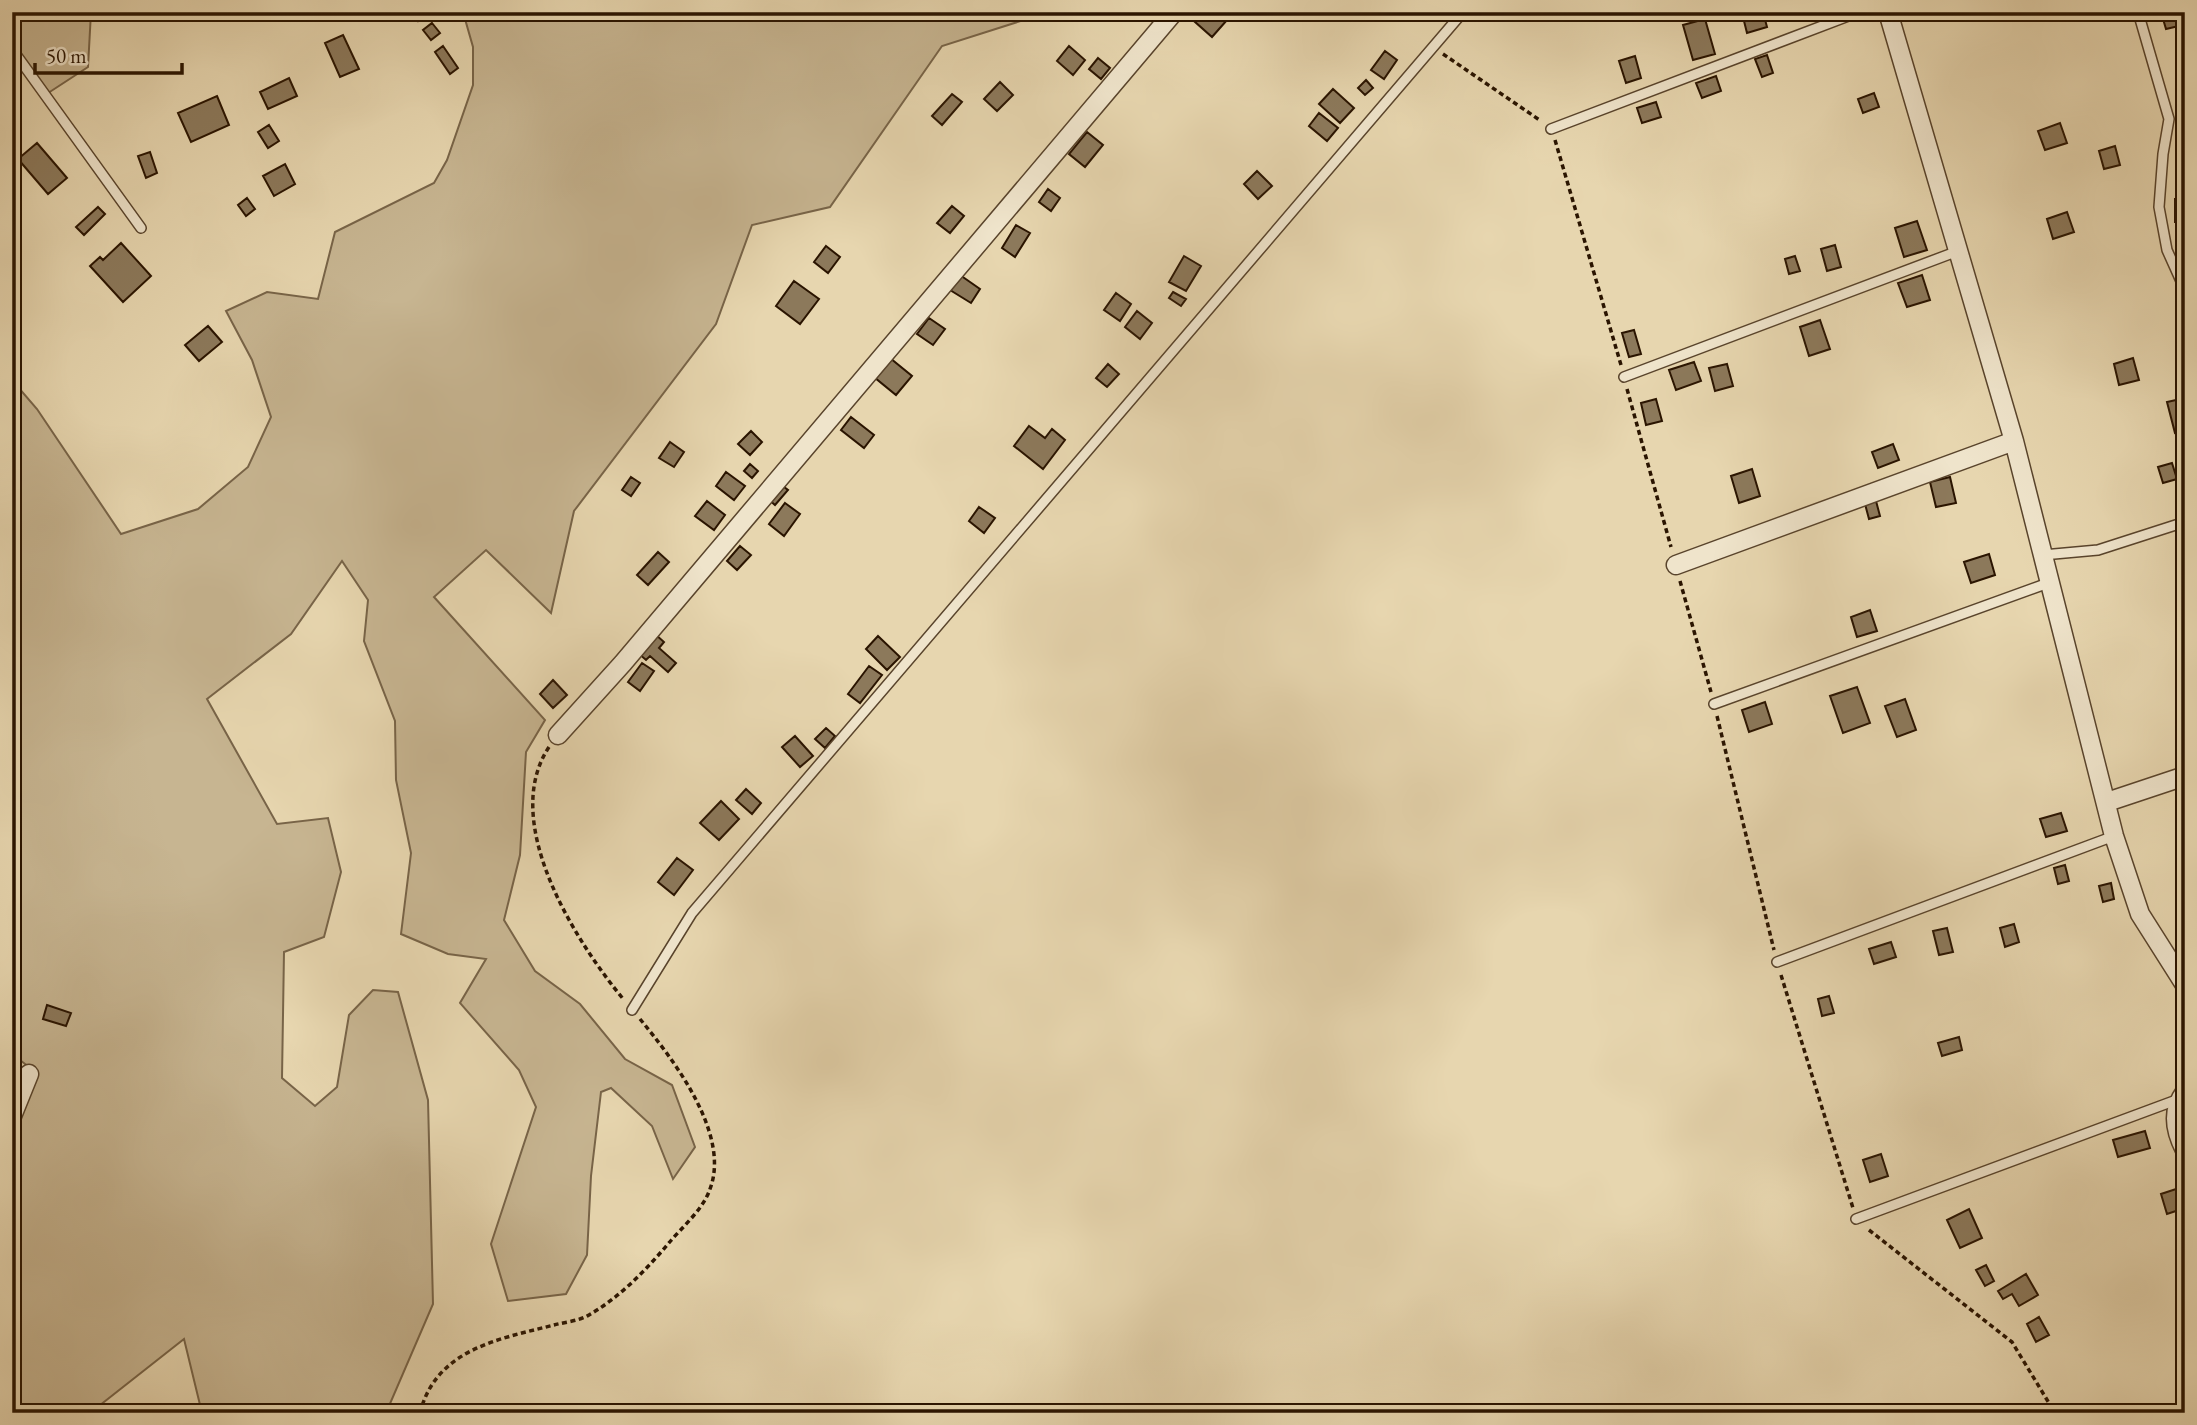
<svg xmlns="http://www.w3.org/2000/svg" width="2197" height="1425" font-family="'EB Garamond',serif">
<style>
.green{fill:#c7b591;stroke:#786448;stroke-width:2}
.building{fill:#8c795b;stroke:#2a1400;stroke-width:2}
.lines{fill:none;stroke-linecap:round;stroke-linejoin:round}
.lane-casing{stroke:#59442c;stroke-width:12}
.street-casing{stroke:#59442c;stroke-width:21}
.path{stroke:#2a1400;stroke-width:3.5;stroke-dasharray:5 3.5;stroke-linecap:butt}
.lane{stroke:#efe4cb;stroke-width:9}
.street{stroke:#efe4cb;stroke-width:18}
</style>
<rect width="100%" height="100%" fill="#e7d6af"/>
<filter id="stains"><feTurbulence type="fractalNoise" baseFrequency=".00286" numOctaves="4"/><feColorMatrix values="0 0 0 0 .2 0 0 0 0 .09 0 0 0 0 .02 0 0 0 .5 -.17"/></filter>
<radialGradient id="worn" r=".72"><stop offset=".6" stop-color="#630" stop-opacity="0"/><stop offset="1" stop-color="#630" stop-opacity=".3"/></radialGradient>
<path class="green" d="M12,12h79l-3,55 -46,30 -30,-40z
M463,12h586l-107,34 -112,161 -78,18 -36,99 -142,187 -23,102 -65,-63 -52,47 111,123 -19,32 -6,103 -16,65 31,51 45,33 45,55 47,26 23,62 -22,32 -21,-53 -41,-38 -10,4 -10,84 -4,79 -21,39 -58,7 -17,-57 45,-137 -17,-37 -59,-67 26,-44 -38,-5 -47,-20 10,-81 -15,-73 -1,-59 -31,-80 4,-41 -26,-39 -51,73 -84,65 70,125 51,-6 13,54 -17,65 -40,15 -2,126 33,28 22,-19 12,-72 24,-25 25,2 30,108 5,204 -47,109h-184l-18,-74 -94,74h-78v-300l21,-43 -21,-16v-674l25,29 84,125 77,-25 50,-42 23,-50 -19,-57 -26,-49 41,-19 51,7 17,-67 99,-49 13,-23 26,-75v-38z"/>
<path class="building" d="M410,12h18l-10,9z
M1201,12h17l9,8 -15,17 -18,-16z
M1543,12h15l1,2 -15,4z
M1763,12l4,15 -20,6 -4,-16z
M2161,12h19l3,13 -17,4z
M1705,19l10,35 -22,6 -10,-35z
M432,23l8,10 -9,7 -8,-10z
M343,35l16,34 -19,8 -15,-34z
M443,46l15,22 -8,6 -15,-22z
M1069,46l16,14 -12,15 -16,-14z
M1385,51l12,9 -13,19 -13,-9z
M1767,55l6,18 -11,4 -7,-18z
M1635,56l6,22 -15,5 -7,-22z
M1098,58l12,10 -9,11 -12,-10z
M1716,76l5,15 -19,7 -6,-15z
M289,78l8,18 -29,13 -8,-17z
M1366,80l7,8 -8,7 -7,-7z
M1000,82l13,13 -16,16 -13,-12z
M1333,89l21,19 -14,15 -21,-19z
M1874,93l5,14 -16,6 -5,-14z
M952,94l10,8 -20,23 -10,-9z
M217,96l12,29 -38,17 -13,-29z
M1656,102l5,15 -19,6 -5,-15z
M1319,113l19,15 -11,13 -18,-15z
M2060,123l7,20 -22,7 -7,-19z
M269,125l10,16 -11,7 -10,-16z
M1087,132l16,13 -18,22 -16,-13z
M37,143l30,35 -19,16 -30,-35z
M2115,146l5,19 -16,4 -5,-18z
M150,152l7,21 -11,5 -8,-22z
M285,164l10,20 -21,12 -11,-20z
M1257,171l15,15 -14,13 -14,-15z
M1048,189l12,9 -9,13 -12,-9z
M247,198l8,11 -9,7 -8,-11z
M2175,199h10v23h-10z
M952,206l12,10 -14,17 -13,-10z
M98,207l7,7 -21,21 -8,-8z
M2067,212l7,20 -21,7 -6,-20z
M1917,221l10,29 -23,7 -9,-29z
M1016,225l14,8 -15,24 -13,-9z
M121,243l30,33 -28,26 -33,-36 10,-9 3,3z
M1835,245l6,22 -14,4 -6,-22z
M826,246l14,11 -12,16 -14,-11z
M1184,256l17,10 -15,25 -17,-9z
M1795,256l5,15 -11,3 -4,-15z
M960,275l20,14 -9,14 -21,-13z
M1922,275l8,25 -23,7 -9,-24z
M794,281l25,18 -19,25 -24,-18z
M1173,292l13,7 -5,7 -12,-8z
M1116,293l15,11 -11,17 -16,-11z
M1137,311l15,12 -12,16 -15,-12z
M929,318l16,11 -12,16 -16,-11z
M1820,320l10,29 -21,7 -9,-29z
M208,326l14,16 -23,19 -14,-16z
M1634,330l7,24 -12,3 -7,-24z
M890,358l22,18 -16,19 -22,-18z
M2133,358l6,22 -20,5 -5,-21z
M1694,362l7,19 -25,9 -7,-20z
M1108,364l11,10 -12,13 -11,-9z
M1727,364l6,22 -18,5 -6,-23z
M2185,398v33l-10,2 -8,-31z
M1656,399l6,22 -16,4 -5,-22z
M851,417l23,18 -10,13 -23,-18z
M1029,426l16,12 7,-9 13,11 -22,29 -29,-23z
M751,431l11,11 -12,13 -12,-11z
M670,442l14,10 -10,15 -15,-9z
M1893,444l6,16 -21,8 -6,-16z
M2172,463l5,16 -14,4 -5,-16z
M750,464l8,7 -6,7 -8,-7z
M1752,469l8,27 -21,7 -8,-27z
M726,472l19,14 -11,14 -18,-14z
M631,477l9,6 -9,13 -9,-6z
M1950,477l6,26 -20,4 -6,-25z
M780,484l8,6 -13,15 -8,-7z
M707,501l18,14 -11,15 -19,-14z
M1876,501l4,15 -11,3 -4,-15z
M785,503l15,11 -16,22 -15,-12z
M979,507l16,11 -11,15 -15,-12z
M740,546l11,9 -14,15 -10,-9z
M658,552l11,10 -21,23 -11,-10z
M1989,554l6,21 -24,8 -7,-21z
M1870,610l7,21 -20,6 -6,-20z
M655,634l9,8 -5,6 17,15 -8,9 -18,-16 -4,4 -8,-7z
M878,636l22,21 -13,13 -21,-21z
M2185,658v26l-1,1 -5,-26z
M642,663l12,8 -14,20 -12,-9z
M869,666l13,9 -22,28 -12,-9z
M553,680l14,15 -14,13 -13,-14z
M1857,687l13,36 -27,10 -13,-37z
M1905,699l11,31 -19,7 -12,-31z
M1765,702l7,22 -23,8 -7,-22z
M826,728l9,8 -10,12 -10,-9z
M795,736l18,20 -13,11 -18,-20z
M746,789l15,14 -9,11 -16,-14z
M721,801l18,18 -20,21 -19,-17z
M2061,813l6,18 -21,6 -6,-18z
M677,858l16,12 -19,25 -16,-13z
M2065,865l4,16 -11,3 -4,-16z
M2111,883l3,16 -11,3 -4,-16z
M2014,924l5,18 -14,5 -5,-19z
M1947,928l6,24 -14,3 -6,-24z
M1891,942l5,15 -22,7 -5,-15z
M1829,996l5,17 -12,3 -4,-17z
M47,1005l24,8 -5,13 -23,-7z
M1959,1037l3,13 -20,6 -4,-13z
M2145,1131l5,17 -32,9 -5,-17z
M1881,1154l7,22 -18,6 -7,-22z
M2182,1187l3,21 -18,6 -6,-20z
M1969,1209l13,29 -22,10 -13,-28z
M1986,1265l8,16 -9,5 -9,-16z
M2026,1274l12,21 -19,11 -7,-12 -9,5 -5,-8z
M2039,1317l10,18 -13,7 -9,-18z"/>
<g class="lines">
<g class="lane-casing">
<path id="lane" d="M2138,12l31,107 -6,35 -4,53 8,43 18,40
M12,49l129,179
M1551,129l308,-117
M1624,377l334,-126
M2043,555l55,-5 87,-28
M1714,704l337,-122
M1777,962l337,-126
M632,1010l60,-97 771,-901
M1856,1219l323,-120"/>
</g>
<g class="street-casing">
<path id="street" d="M1888,12l126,429 100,395 26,78 45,71
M1676,565l338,-124
M558,735l65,-72 551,-651
M2107,802l78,-26
M2185,1092c-14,19 -10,39 0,58
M12,1116l17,-42"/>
</g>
<path class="path" d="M1443,54l98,67
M1555,140l66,225
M1627,389l44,158
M1680,581l31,111
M1717,716l57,234
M549,747c-50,75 27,195 75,253
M1781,975l72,233
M1869,1230l143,112 43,71
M420,1413c16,-64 79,-74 134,-88 11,-3 25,-4 35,-10 31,-18 56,-44 79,-71 13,-16 35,-34 42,-55 21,-55 -37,-130 -70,-170"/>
<use href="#lane" class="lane"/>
<use href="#street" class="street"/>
</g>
<rect width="2197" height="1425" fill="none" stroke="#e7d6af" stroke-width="42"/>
<rect x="14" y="14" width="2169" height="1397" fill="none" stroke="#2a1400" stroke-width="3.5"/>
<rect x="21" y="21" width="2155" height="1383" fill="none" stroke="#2a1400" stroke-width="2"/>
<path d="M35 63v10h147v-10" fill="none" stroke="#2a1400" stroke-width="3.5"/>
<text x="46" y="63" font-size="21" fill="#2a1400" stroke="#efe4cb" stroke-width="5" paint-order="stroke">50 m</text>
<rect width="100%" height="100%" filter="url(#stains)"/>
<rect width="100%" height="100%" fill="url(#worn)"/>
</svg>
